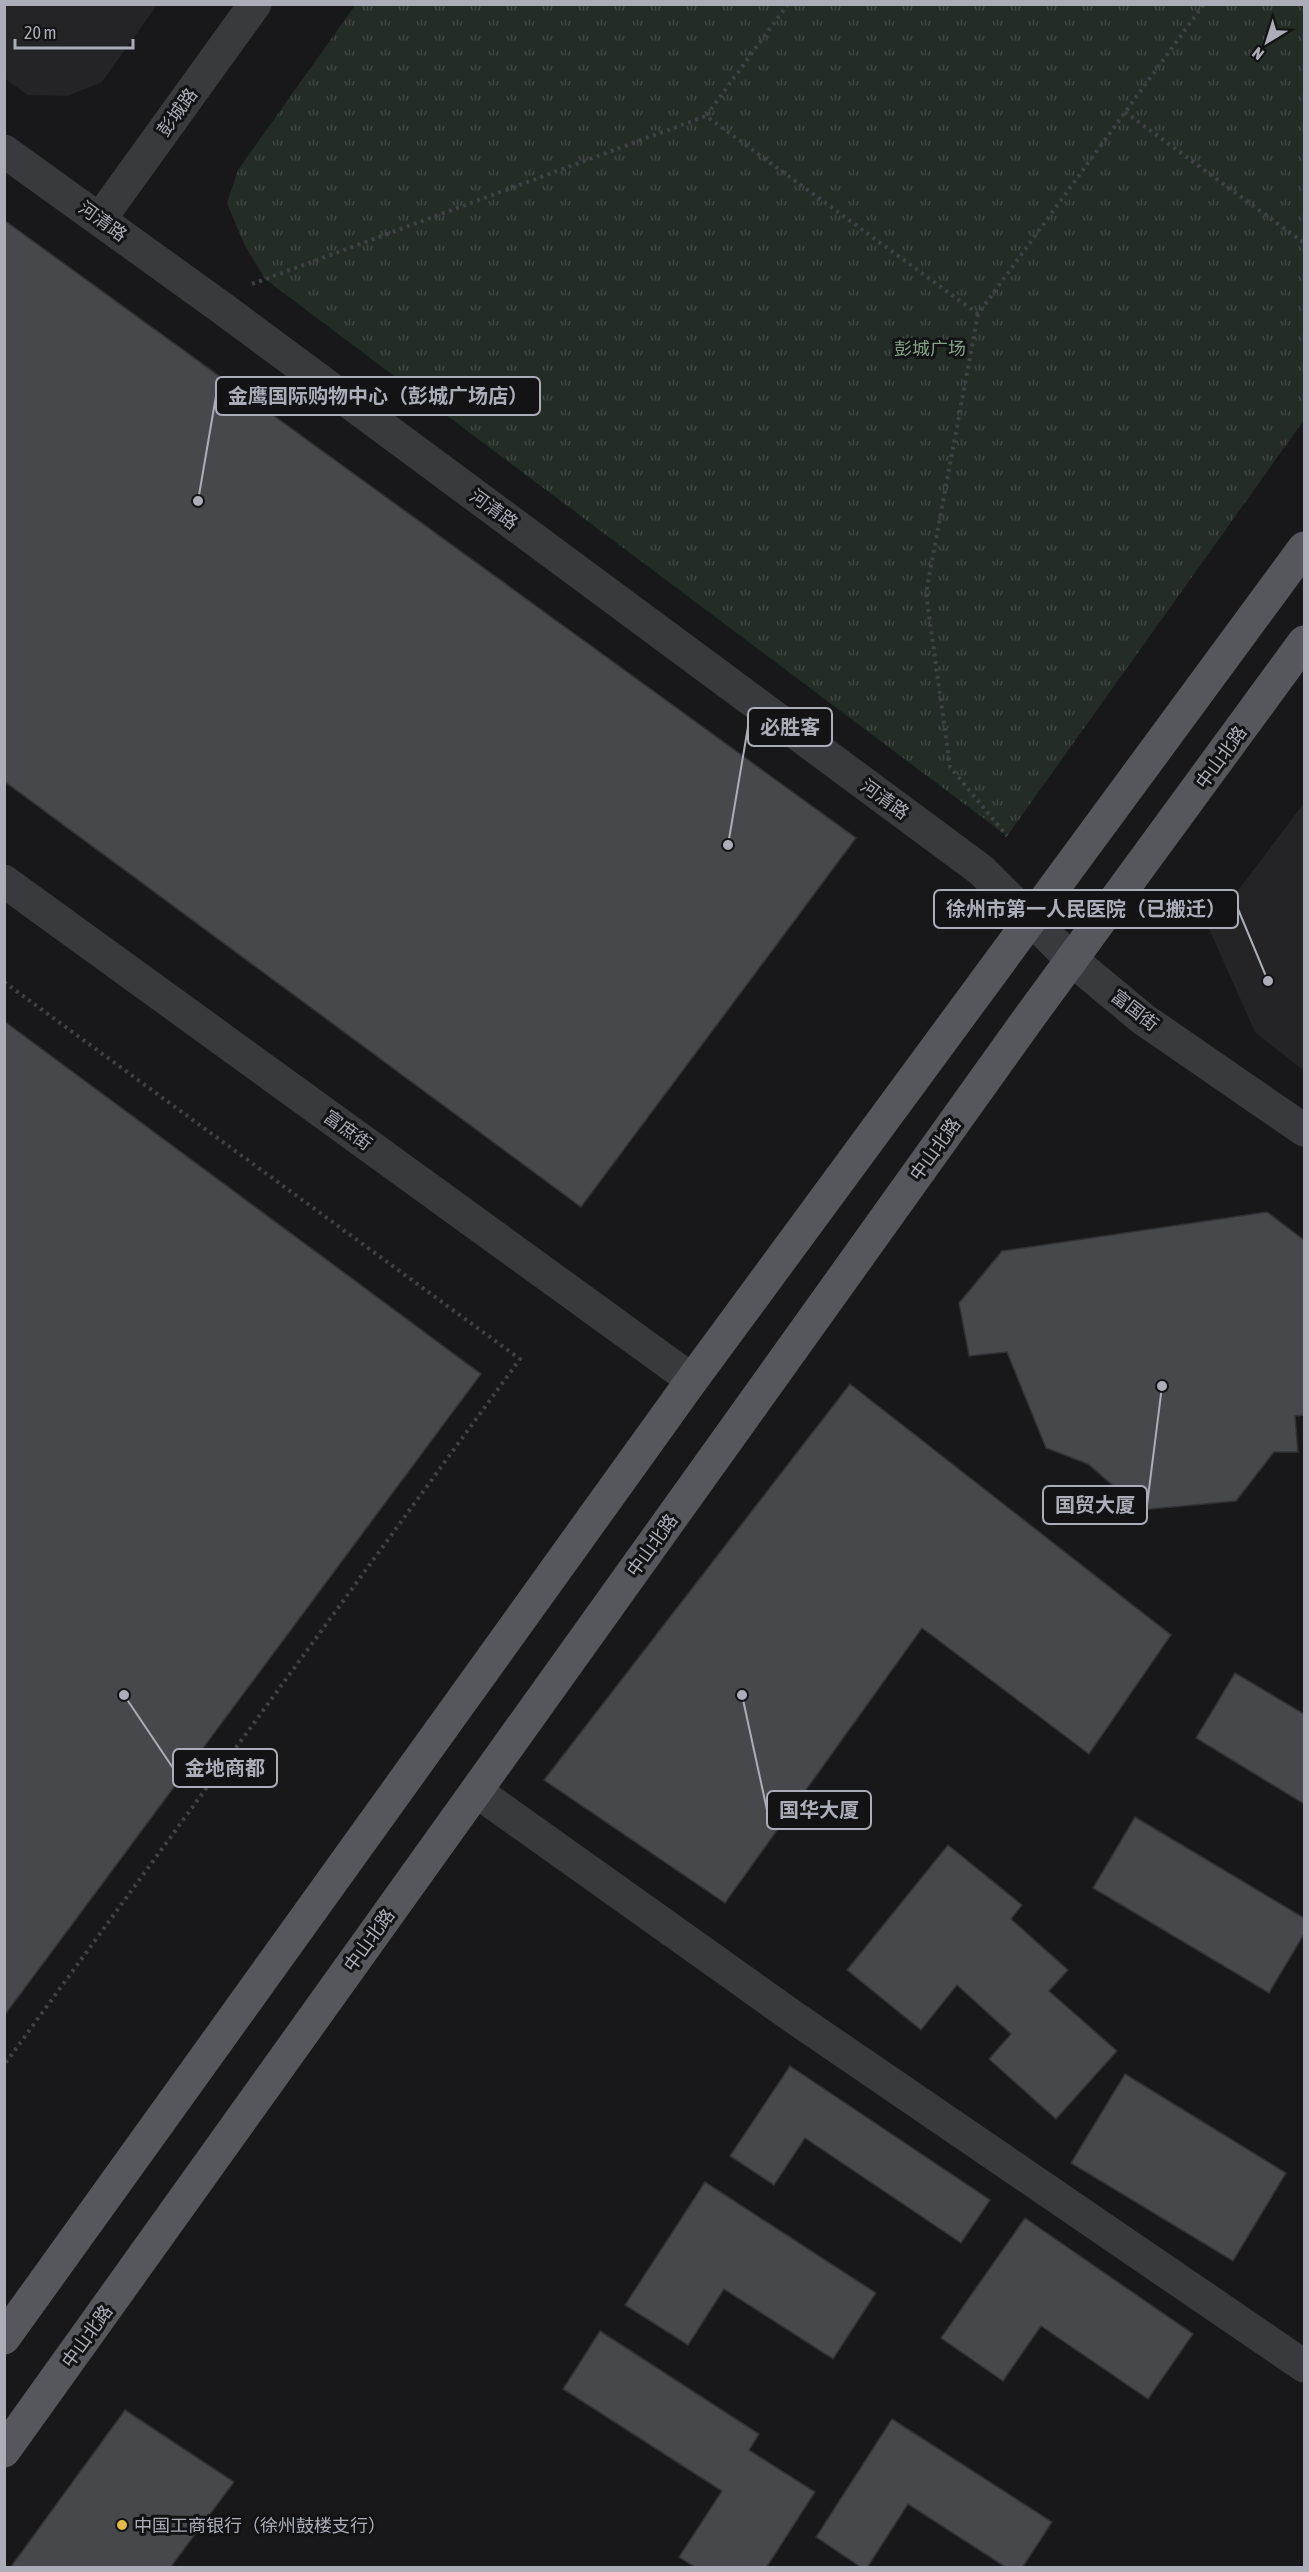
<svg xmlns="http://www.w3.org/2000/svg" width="1309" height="2572" font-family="'Asap Condensed','Noto Sans SC',sans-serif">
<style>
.built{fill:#242427}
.grass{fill:url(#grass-tufts)}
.building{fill:#47484c;stroke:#323236;stroke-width:1.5}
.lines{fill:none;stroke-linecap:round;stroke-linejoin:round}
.path{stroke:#3f4145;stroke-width:4;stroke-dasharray:3 4.5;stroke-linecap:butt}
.minor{stroke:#393a3e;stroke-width:33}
.major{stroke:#56575d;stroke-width:33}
.poi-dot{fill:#e2ba48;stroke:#131315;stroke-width:2}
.labels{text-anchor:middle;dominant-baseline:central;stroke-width:6;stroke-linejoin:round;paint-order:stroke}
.street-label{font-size:18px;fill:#abaeb8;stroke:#131315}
.park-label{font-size:18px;fill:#84a288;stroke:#131315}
.poi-label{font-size:18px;fill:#abaeb8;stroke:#131315;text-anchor:start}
.leader{fill:none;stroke:#abaeb8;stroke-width:2}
.callout-dot{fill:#abaeb8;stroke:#131315;stroke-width:2}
.callout{fill:#131315;stroke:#abaeb8;stroke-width:2}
.callout-label{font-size:20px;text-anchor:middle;font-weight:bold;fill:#abaeb8}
</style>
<defs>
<pattern id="grass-tufts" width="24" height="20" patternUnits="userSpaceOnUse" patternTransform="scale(1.5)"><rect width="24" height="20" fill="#242c26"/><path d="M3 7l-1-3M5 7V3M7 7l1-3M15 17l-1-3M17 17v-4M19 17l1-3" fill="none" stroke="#414843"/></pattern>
</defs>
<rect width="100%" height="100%" fill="#18181a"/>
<path class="built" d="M4,5l1,-1 152,1 -55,77 -35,14 -39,-1 -23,-16z
M1304,803v268l-49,-39 -46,-103z"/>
<path class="grass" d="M356,4l948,1v415l-297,416 -742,-557 -21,-35 -17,-41 11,-33z"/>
<path class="building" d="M4,220l852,618 -275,369 -577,-426z
M4,1021l477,353 -477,642z
M1267,1212l37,28v175l-9,1 3,36h-24l-38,49 -95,9 -53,-46 -42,-16 -39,-96 -38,4 -10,-53 43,-52z
M850,1384l321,251 -82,119 -167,-126 -197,275 -181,-123z
M1235,1673l69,41v90l-108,-66z
M1135,1817l169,101v16l-35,59 -176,-105z
M948,1845l74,60 -11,14 57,51 -19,21 68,60 -61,68 -67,-60 22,-25 -54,-49 -36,45 -74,-60z
M790,2066l200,134 -29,43 -156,-105 -31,47 -44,-29z
M1125,2074l161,99 -53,88 -162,-98z
M705,2182l171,111 -43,66 -109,-70 -36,56 -63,-40z
M1025,2218l168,116 -45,65 -107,-73 -38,55 -62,-43z
M600,2331l159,103 -10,16 66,42 -49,76h-70l-17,-11 43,-66 -159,-102z
M125,2410l109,72 -64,86h-160z
M892,2419l160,103 -30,46h-15l-99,-64 -41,64h-5l-46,-31z"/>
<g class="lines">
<path class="path" d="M788,4l-82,112 272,198 226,-310
M1125,112l179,131
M252,284l454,-168
M978,314l-52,279 24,174 57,69
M4,982l516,377 -516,706"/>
<path class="minor" d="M4,151l218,157 759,562 91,90 71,59 161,111
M100,219l155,-215
M4,881l688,499
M476,1791l316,225 512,350"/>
<path class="major" d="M4,2338l688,-958 612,-832
M4,2451l1027,-1436 273,-373"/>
</g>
<circle class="poi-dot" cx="122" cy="2525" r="6"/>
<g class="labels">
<g class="street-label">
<text transform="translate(177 112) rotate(-54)">彭城路</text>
<text transform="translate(103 221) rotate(36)">河清路</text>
<text transform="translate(494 509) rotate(36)">河清路</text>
<text transform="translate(1221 757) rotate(-54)">中山北路</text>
<text transform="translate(885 799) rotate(36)">河清路</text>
<text transform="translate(1135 1010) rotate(38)">富国街</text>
<text transform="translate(348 1130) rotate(36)">富庶街</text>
<text transform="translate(935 1149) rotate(-54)">中山北路</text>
<text transform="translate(652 1545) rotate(-54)">中山北路</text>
<text transform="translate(369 1940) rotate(-54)">中山北路</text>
<text transform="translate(87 2336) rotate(-54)">中山北路</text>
</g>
<g class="park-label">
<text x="930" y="348">彭城广场</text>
</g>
<g class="poi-label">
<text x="134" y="2525">中国工商银行（徐州鼓楼支行）</text>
</g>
</g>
<path class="leader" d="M198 501L216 396M728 845L748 727M1268 981L1238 909M1162 1386L1147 1505M124 1695L173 1768M742 1695L767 1810"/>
<g class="callout-dot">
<circle cx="198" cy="501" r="6"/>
<circle cx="728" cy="845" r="6"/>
<circle cx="1268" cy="981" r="6"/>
<circle cx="1162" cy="1386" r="6"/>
<circle cx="124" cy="1695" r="6"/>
<circle cx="742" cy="1695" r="6"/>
</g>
<g class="callout">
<rect x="216" y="377" width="324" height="38" rx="6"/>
<rect x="748" y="708" width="84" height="38" rx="6"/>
<rect x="934" y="890" width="304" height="38" rx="6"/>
<rect x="1043" y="1486" width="104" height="38" rx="6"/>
<rect x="173" y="1749" width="104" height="38" rx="6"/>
<rect x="767" y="1791" width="104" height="38" rx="6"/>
</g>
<g class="callout-label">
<text x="378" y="403">金鹰国际购物中心（彭城广场店）</text>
<text x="790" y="734">必胜客</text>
<text x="1086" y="916">徐州市第一人民医院（已搬迁）</text>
<text x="1095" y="1512">国贸大厦</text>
<text x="225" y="1775">金地商都</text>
<text x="819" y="1817">国华大厦</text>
</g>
<rect width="1309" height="2572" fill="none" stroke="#abaeb8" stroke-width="12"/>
<g transform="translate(1267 42) rotate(218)" stroke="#131315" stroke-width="4.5" paint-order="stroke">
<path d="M0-4.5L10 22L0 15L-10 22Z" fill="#abaeb8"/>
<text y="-9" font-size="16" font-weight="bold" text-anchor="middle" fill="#abaeb8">N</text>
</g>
<path d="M15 39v9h118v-9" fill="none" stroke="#abaeb8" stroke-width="3"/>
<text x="24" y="39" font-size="18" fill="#abaeb8" stroke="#131315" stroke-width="4.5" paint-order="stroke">20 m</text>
</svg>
